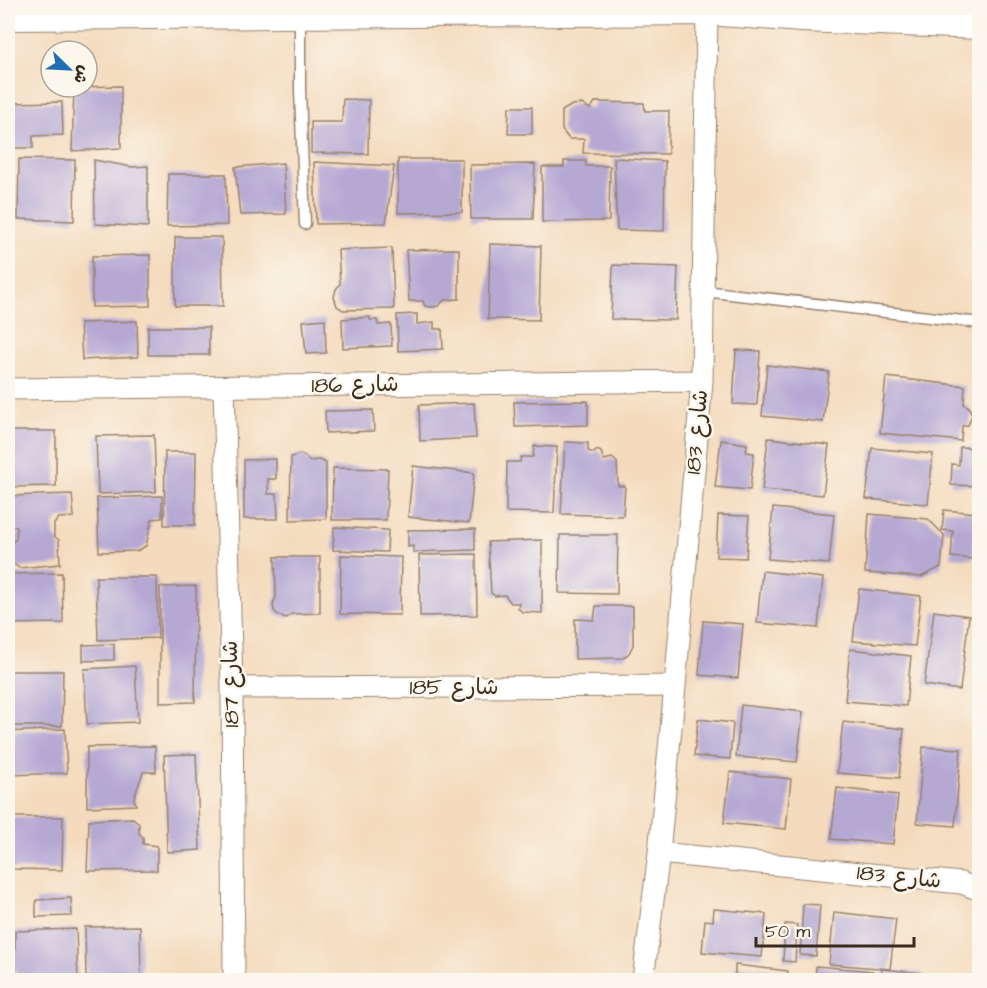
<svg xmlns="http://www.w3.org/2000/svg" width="987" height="988" font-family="'Architects Daughter','Playpen Sans Arabic',sans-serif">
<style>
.building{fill:#b5a9d4}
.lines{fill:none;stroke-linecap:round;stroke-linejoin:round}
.lane-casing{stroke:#98826e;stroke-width:13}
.street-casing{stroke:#98826e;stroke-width:23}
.secondary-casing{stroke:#98826e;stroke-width:32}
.lane{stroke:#fff;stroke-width:10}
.street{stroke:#fff;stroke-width:21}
.secondary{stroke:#fff;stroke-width:30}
.labels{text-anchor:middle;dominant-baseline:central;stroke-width:5;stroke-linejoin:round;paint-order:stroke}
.street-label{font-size:22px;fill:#3b2a1e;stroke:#fbf7ec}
</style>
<rect width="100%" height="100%" fill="#fbf7ec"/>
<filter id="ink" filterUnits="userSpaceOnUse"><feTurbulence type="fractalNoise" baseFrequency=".0167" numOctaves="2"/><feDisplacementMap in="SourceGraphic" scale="12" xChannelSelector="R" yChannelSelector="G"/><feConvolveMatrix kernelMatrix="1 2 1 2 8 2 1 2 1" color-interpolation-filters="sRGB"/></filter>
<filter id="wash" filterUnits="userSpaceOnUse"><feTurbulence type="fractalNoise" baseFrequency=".008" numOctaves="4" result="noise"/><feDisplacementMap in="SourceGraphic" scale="24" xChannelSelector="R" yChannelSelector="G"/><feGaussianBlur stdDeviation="1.35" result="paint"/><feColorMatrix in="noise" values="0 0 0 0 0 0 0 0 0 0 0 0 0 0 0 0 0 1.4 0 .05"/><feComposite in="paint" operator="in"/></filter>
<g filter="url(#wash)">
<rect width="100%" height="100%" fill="#f4dbbe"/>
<g id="blocks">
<path class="building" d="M121,86v62l-49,3 2,-64z
M343,99l26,1 -1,54 -57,-1v-31h31z
M62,102l1,33 -30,1v12h-25v-45z
M595,102l49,1 1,8h24l-1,43 -85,-1 1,-14h-15l-7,-9v-19l10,-6 10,-1 8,5z
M509,107h23v27h-24z
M614,158l51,3 -1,70 -47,-1z
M19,159l56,1 -1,61 -56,-2z
M398,159h64v53l-64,1z
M94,160l38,7 16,-1v61l-53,-3z
M564,161h22v5h24l-1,55 -67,1v-55h22z
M314,162l80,4 -8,57 -70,1z
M283,163l3,51 -46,1 -5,-48z
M535,164l-2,55h-62l-1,-54z
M168,174h58l1,51 -60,1z
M175,237h47l1,69h-48z
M490,244l51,2 -2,74 -51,-1z
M392,248l2,61 -51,1 -6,-4 -3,-9 2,-8 4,-5 -2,-34z
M459,249v50l-15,1 -5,6 -7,1 -7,-1 -2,-5h-14l-3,-51z
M150,255v51l-58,1v-51z
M613,265l65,2 -2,53 -65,-1z
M417,314v10l17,-2v7h8l1,20 -45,2 -1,-36z
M370,317v3h7l1,5 13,-1 1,22 -49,2 -1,-29z
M325,319l1,34 -20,1 -3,-33z
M137,321l1,36 -56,3 -2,-37z
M148,327h61v28h-61z
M736,350l24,1 -3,54 -24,-1z
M767,365l62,7 -6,50 -61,-6z
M886,377l79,9 -1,18 5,3 3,8 -4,10 -6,1 -1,15 -81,-8z
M588,401v24l-73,2 -1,-25z
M474,403l2,35 -56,3 -1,-36z
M373,410l1,21 -48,2 -1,-22z
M8,431h48v55l-48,1z
M154,435l2,57 -58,2 -2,-58z
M768,438l61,7 -6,50 -61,-5z
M721,440l26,4 -1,8 8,1 -4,37 -35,-3z
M565,442l23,1v8l6,2 3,-3 4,2 3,8 8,-2 5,4 1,24h7l-2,30 -62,-2z
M534,446l23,1 -3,66 -48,-1 1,-50h13l1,-5h12z
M960,447l20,1v38l-29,-1 1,-21 7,1z
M872,448l61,6 -5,50 -62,-5z
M165,452h31l-1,73h-31z
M300,454l5,2 4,5 10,-1 7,3v56l-36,1 1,-63z
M276,459v20h-8v15h9l1,25h-34v-59z
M413,466l61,7 -5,50 -61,-6z
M333,468l55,1 -2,51h-54z
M72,494l2,23 -15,1 -5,6v12l5,4 1,24 -41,4 -9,-7 -2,-7 3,-11 5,-4 1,-12 -9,-2v-26l1,-3z
M162,496v22l-10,1 -6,27 -9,5 -38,1 -2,-54z
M773,508l61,6 -5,50 -61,-5z
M944,510l33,3 -4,46 -22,-2 2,-26 -11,-1z
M869,514l59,5 16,16 -3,32 -20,10 -56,-4z
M718,515l31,1 -3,42 -30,-1z
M334,527l54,3 -1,22 -54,-2z
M475,529v21l-62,2v-6l-5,1v-17z
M560,535h58l-1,59 -58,-1z
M542,540v73l-20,-1 -4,-4 1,-5h-8l-6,-8 -10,1 -4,-3 -3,-51z
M476,554l1,61 -57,1 -1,-61z
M341,555l60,2 -1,58 -60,-1z
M275,557h45v56l-28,1 -6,4 -8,-3 -4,-4 -1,-7 3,-7z
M762,571l61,7 -5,50 -61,-5z
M62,573l1,50 -55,1v-50z
M96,577h61l1,61 -60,2z
M196,586l-1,116 -35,1v-116z
M859,589l62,7 -6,50 -62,-5z
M596,606h37v39l-4,8 -6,5 -48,1v-40l19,1z
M934,611l35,5 -9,74 -36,-5z
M703,621l40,3 -5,54 -39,-3z
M114,644v16l-31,1v-16z
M850,649l61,7 -5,50 -61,-5z
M135,666l3,56 -51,2 -3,-55z
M8,671h55l-1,55h-54z
M741,705l62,7 -6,50 -61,-5z
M698,719l35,4 -3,36 -36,-3z
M843,722l61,7 -5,49 -62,-5z
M65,729l2,44 -59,2v-43z
M155,746l1,26h-13l-9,26 2,7 -49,2v-60z
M923,747l38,2 -6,77 -38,-3z
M196,754l4,96 -33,2 -3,-97z
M730,772l61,7 -5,50 -62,-6z
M837,788l61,7 -5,49 -62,-5z
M8,817h55l-1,53 -54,-1z
M133,818l6,6v9l4,4v7l14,2v24l-70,1 2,-51z
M71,898l1,18 -36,1v-17z
M803,904l17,1 -4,51 -16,-1z
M714,909l52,5 -4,43 -60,-5 3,-32 8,1z
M834,912l62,7 -6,50 -61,-5z
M785,924l12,1 -2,37 -12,-1z
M140,926l1,50 -55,1 -1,-50z
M76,929l2,51h-61l-1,-12 -6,1 -1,-20h6v-18z
M735,965l53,6 -1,9h-52z
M816,966l57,5 -1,9h-57z
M882,969l40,4 -1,7h-40z"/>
</g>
</g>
<g filter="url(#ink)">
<use href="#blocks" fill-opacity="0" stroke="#98826e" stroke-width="1.5"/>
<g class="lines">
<g class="lane-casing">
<path id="lane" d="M300,13v77l5,134
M704,291l276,32"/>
</g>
<g class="street-casing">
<path id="street" d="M224,387l8,301 2,292
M8,389l694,-8
M232,688l443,-2
M659,853l302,30 19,7
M643,980l16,-127 16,-167 27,-305 5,-371"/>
</g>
<g class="secondary-casing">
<path id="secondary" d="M8,15l699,-5 95,7 178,7"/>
</g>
<use href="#lane" class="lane"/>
<use href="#street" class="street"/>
<use href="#secondary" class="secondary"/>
</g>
</g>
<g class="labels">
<g class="street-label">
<text transform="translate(355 385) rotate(-1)">شارع 186</text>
<text transform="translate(697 432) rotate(-85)">شارع 183</text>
<text transform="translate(231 684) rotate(-91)">شارع 187</text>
<text x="454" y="687">شارع 185</text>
<text transform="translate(899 877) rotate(6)">شارع 183</text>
</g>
</g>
<rect width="987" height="988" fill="none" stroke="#fbf7ec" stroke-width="30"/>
<g transform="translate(69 69) rotate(114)"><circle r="28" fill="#fbf7ec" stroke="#aea59a" stroke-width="1.5"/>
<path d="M0-4.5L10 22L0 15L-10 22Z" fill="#1f6fb2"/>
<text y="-9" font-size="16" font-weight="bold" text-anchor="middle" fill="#3b2a1e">ش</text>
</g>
<path d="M756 937v9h158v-9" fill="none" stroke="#3b2a1e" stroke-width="3"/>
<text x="765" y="937" font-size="18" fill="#3b2a1e" stroke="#fbf7ec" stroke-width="4.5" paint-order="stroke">50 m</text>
</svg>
